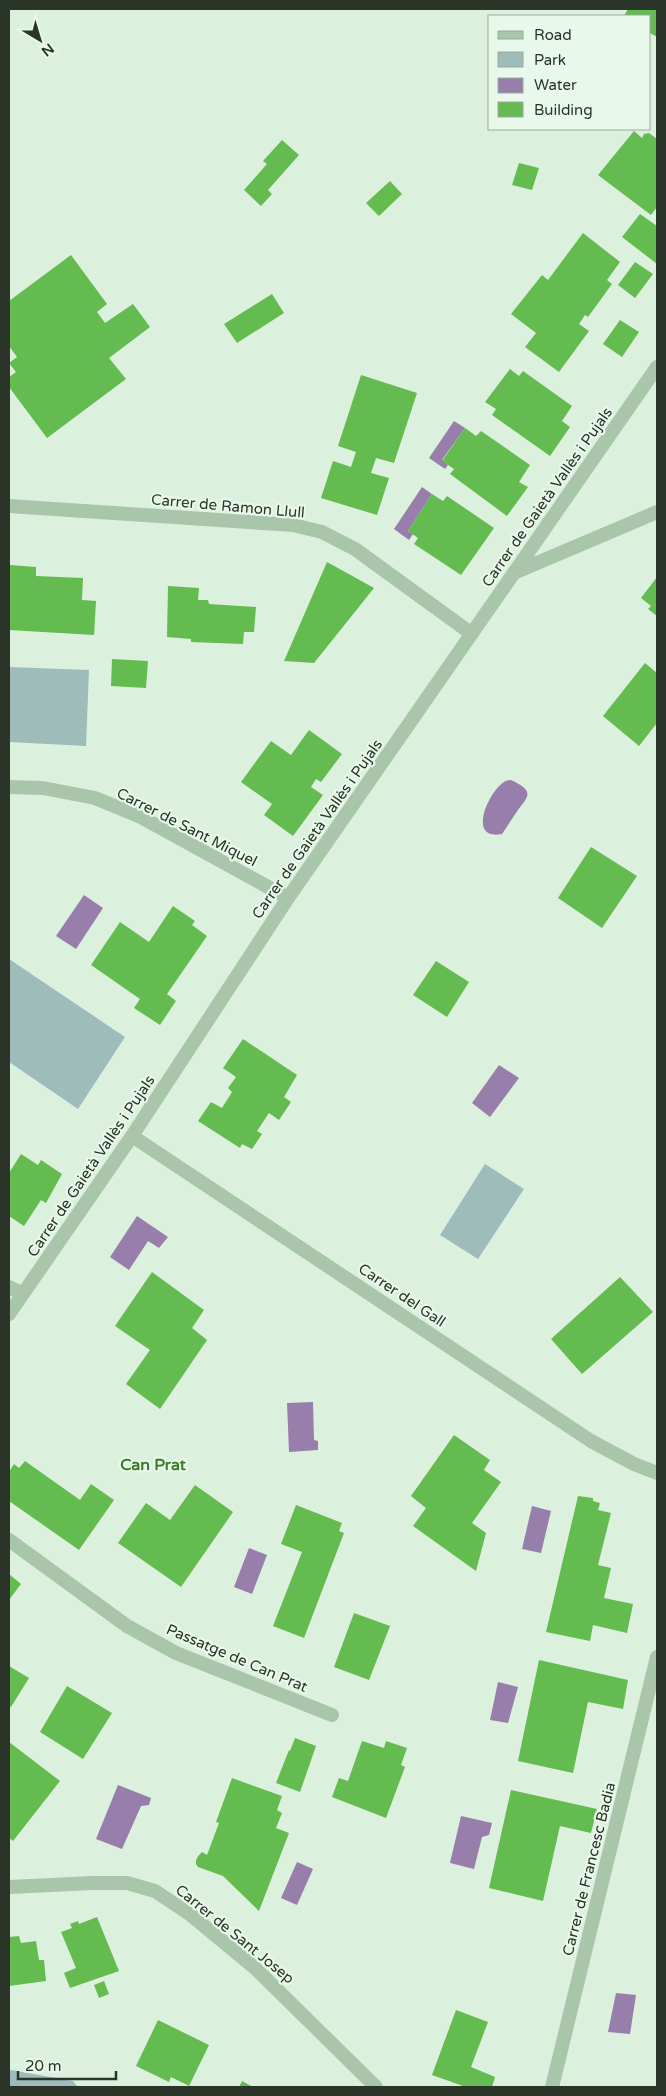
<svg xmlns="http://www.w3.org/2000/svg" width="666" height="2096" font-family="'Varela Round',sans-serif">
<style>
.green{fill:#9ebdba}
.water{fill:#987eaa}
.building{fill:#64bb4f}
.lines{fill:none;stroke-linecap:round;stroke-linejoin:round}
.minor{stroke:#a9c6aa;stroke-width:14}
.labels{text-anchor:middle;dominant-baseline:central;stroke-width:4.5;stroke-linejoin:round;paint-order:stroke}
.street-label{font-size:15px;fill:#2a3428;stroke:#e8f8ea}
.neighbourhood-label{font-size:16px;font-weight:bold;fill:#3a7c29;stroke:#e8f8ea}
</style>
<rect width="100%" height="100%" fill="#dcf0de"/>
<path class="green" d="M9,667l80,3 -3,76 -77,-4z
M9,959l116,78 -47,72 -69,-47z
M485,1164l39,25 -46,70 -38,-24z
M11,2070l62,11 5,6h-69v-16z"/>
<path class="water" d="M454,421l11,7 -23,32 6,5 -3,4 -16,-11z
M422,487l10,7 -24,37 5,3 -4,6 -15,-11z
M511,780c26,12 16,17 5,33 -5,7 -9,14 -14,21 -36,7 -13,-43 2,-52 1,-1 6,-2 7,-2z
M84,895l19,13 -27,41 -20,-13z
M499,1065l20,13 -29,39 -18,-14z
M137,1216l31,21 -9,11 -11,-7 -19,29 -19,-13z
M313,1402l1,38 4,1v9l-29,2 -2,-49z
M532,1506l19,5 -10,42 -19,-4z
M249,1548l18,7 -15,39 -18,-7z
M498,1682l20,5 -10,36 -18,-3z
M118,1785l33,13 -2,7 -8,1 -19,43 -26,-10z
M461,1816l31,7 -3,12 -7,2 -8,32 -24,-6z
M297,1862l16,7 -16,36 -16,-7z
M616,1993l20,2 -6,39 -22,-2z"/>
<path class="building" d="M628,9h29v28l-7,-4v-17h-26z
M634,131l8,7 2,-4 5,-1 8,6v68l-6,8 -53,-40z
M282,140l17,15 -31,35 4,4 -11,12 -17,-16 23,-26 -4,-3z
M519,163l20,5 -7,22 -20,-5z
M390,181l12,13 -23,22 -13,-13z
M640,214l17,12v38l-35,-27z
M583,233l37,29 -13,18 5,4 -24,33 -3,-2 -6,9 10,7 -30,41 -34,-25 11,-14 -25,-19 31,-39 6,5z
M71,255l36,49 -10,8 8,11 28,-19 17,23 -41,31 17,21 -79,59 -38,-51v-10l7,-5 -7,-9 8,-6 -8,-11v-45z
M635,262l18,12 -18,24 -17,-13z
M272,294l12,19 -47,30 -13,-19z
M620,320l19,12 -17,25 -19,-13z
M510,369l9,7 4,-5 49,35 -10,15 8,6 -20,29 -58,-41 4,-6 -11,-7z
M361,375l56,18 -23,70 -18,-5 -5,15 18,5 -12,37 -56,-17 12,-37 18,6 5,-15 -18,-6z
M465,428l11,8 5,-5 49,34 -11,17 9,5 -21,29 -57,-42 4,-5 -12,-8z
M432,494l11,7 4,-5 47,32 -33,47 -47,-31 4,-6 -10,-7z
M327,562l47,26 -60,75 -30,-2z
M10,565l26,2v9l47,2 -1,22 14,1 -2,34 -85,-5v-63z
M657,577v39l-9,-7 3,-3 -10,-8z
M168,586l31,2 -1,12h10l1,4 47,3 -2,25h-10l-1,12 -52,-2v-3l-24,-2z
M112,659l36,2 -2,27 -35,-2z
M645,663l12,10v50l-18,23 -36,-30z
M309,730l33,24 -21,28 -5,-3 -5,8 12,8 -30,41 -29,-21 8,-11 -31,-22 30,-41 20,14z
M591,847l46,29 -35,52 -44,-30z
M173,906l22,15 -3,4 15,11 -40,58 9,7 -16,24 -26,-17 6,-9 -49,-34 29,-43 29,20z
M436,961l33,21 -22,35 -34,-22z
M243,1039l54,36 -13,22 7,5 -12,18 -10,-7 -12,18 5,3 -10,15 -10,-5 -2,4 -42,-27 13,-19 11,6 10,-16 -4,-4 8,-11 -13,-9z
M21,1154l17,11 3,-5 21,14 -16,29 -5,-3 -17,26 -15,-10v-43z
M152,1272l52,38 -12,18 15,12 -47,69 -34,-25 24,-34 -35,-24z
M620,1277l33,35 -71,62 -31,-35z
M454,1435l36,25 -6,10 17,12 -29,41 14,10 -10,38 -63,-45 13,-18 -15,-12z
M25,1461l55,39 11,-16 23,16 -35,50 -70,-49v-29l5,-8 5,4z
M195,1485l38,27 -52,75 -63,-44 28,-40 24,17z
M578,1496l15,2v3l7,2 -2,7 13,3 -13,52 13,3 -7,30 29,6 -6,29 -34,-8 -3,16 -44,-9z
M296,1505l46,18 -3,8 5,2 -40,105 -31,-12 29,-74 -21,-8z
M9,1574l12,10 -12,16z
M354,1613l36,13 -21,54 -35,-13z
M539,1660l89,20 -5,29 -35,-7 -15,71 -55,-12z
M9,1666l20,12 -18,29 -2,-1z
M67,1686l45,27 -29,46 -43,-27z
M295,1738l21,8 -16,46 -24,-9 13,-33 1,1z
M362,1741l22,7 2,-7 21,7 -6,17 4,2 -19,51 -54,-21 7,-19 9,3z
M9,1742l51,39 -47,60 -4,-3z
M232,1778l50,18 -5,14 5,3 -6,15 13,5 -30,78 -36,-35 -25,-9 -2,-3v-4l3,-5 3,-3 5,3 12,-32 -3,-1z
M511,1790l86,19 -6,24 -31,-7 -17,75 -54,-13z
M97,1917l22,54 -49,17 -6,-15 12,-5 -15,-36 11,-4 -2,-4 8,-3 1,3z
M19,1936l2,7 15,-2 3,19h5l2,21 -37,5v-49z
M104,1981l5,13 -10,4 -5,-13z
M456,2010l32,12 -17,45 24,10 -3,10h-30l1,-1 -31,-11z
M158,2020l51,25 -20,41 -18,-9 -2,5 -33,-16z
M242,2081l11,6h-14z"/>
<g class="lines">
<path class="minor" d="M9,506l284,19 29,7 33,17 117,85
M516,572l141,-60
M9,787l34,1 52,10 46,19 147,81
M132,1136l459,305 43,23 23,9
M9,1287l14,7
M9,1314l123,-178 156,-238 369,-531
M9,1540l118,86 49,27 156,62
M9,1887l83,-4h35l28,8 36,24 64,53 121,119
M552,2087l105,-430"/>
</g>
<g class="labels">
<g class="street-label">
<text transform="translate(547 497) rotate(-55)">Carrer de Gaietà Vallès i Pujals</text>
<text transform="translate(228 506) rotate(5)">Carrer de Ramon Llull</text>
<text transform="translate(187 827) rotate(27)">Carrer de Sant Miquel</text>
<text transform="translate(317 829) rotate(-55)">Carrer de Gaietà Vallès i Pujals</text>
<text transform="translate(91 1166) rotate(-56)">Carrer de Gaietà Vallès i Pujals</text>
<text transform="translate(402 1295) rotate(34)">Carrer del Gall</text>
<text transform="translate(237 1658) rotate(23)">Passatge de Can Prat</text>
<text transform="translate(589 1869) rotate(-76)">Carrer de Francesc Badia</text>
<text transform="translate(235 1934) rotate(39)">Carrer de Sant Josep</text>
</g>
<g class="neighbourhood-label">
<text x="153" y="1465">Can Prat</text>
</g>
</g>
<rect width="666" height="2096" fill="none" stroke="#2a3428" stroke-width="20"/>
<rect x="488" y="15" width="162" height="115" fill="#e8f8ea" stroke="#9caa9c"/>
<rect x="498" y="31" width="25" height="8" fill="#a9c6aa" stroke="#9caa9c"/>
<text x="534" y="40" font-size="15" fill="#2a3428">Road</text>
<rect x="498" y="52" width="25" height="15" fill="#9ebdba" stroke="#9caa9c"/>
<text x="534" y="65" font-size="15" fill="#2a3428">Park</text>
<rect x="498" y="78" width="25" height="15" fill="#987eaa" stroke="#9caa9c"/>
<text x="534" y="90" font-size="15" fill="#2a3428">Water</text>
<rect x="498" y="102" width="25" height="15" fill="#64bb4f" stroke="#9caa9c"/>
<text x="534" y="115" font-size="15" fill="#2a3428">Building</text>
<g transform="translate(40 40) rotate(142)" stroke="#e8f8ea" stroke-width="4" paint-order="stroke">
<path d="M0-4L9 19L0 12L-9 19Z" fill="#2a3428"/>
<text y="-8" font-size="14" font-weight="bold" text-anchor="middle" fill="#2a3428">N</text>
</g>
<path d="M18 2071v8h98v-8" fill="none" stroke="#2a3428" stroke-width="2.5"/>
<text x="25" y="2071" font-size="15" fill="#2a3428" stroke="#e8f8ea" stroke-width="4" paint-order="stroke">20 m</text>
</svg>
